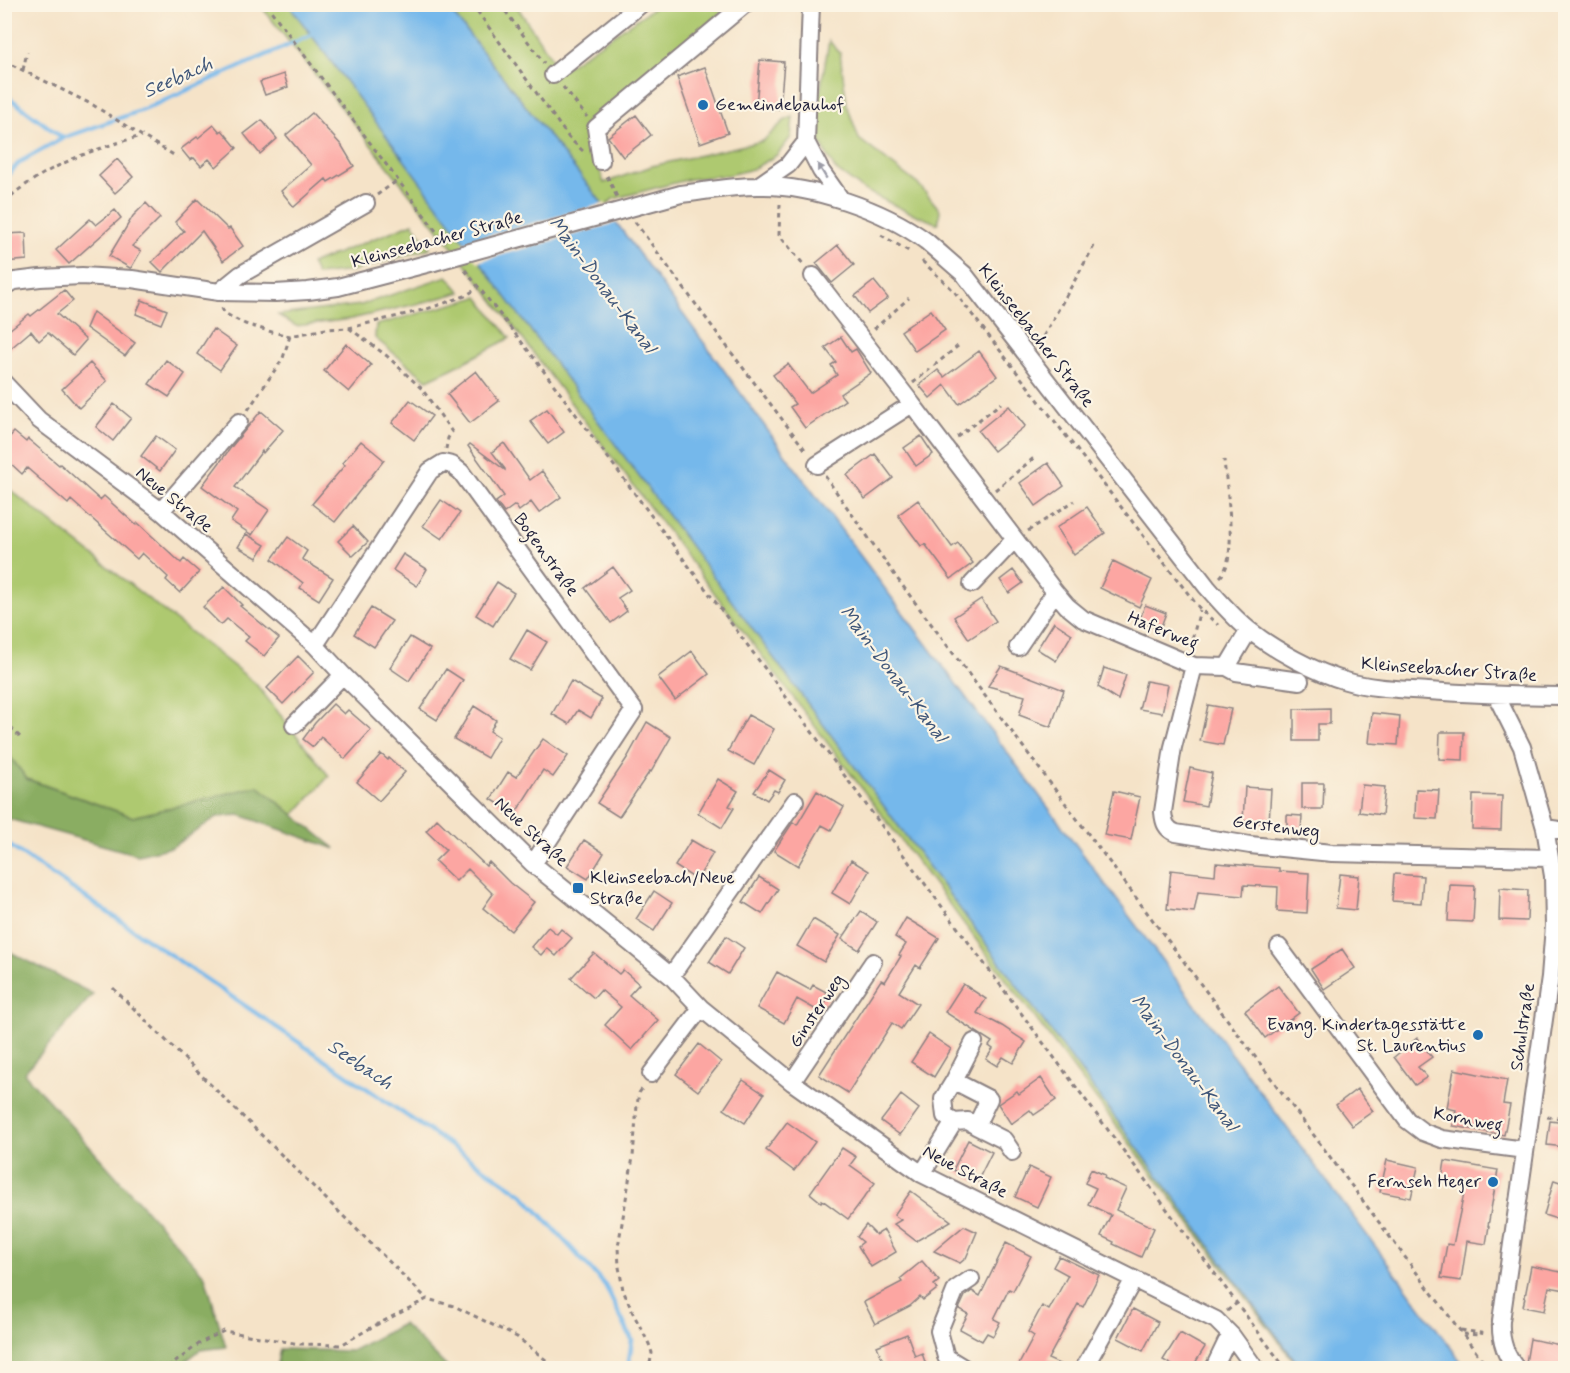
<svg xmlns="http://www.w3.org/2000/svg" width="1570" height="1373" font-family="Mynerve,sans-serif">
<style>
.green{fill:#aec96f;stroke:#687655;stroke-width:1.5}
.forest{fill:#8aad62;stroke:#56684e;stroke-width:1.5}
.water{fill:#75b8eb;stroke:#4c6d93;stroke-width:1.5}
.pier{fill:#f5e3c8}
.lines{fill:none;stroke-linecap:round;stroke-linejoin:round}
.stream{stroke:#75b8eb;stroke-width:4.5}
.building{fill:#fca6a2}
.minor-casing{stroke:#8c8282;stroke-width:20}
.path{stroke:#8c8282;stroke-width:3;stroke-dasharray:4.5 4.5;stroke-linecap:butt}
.minor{stroke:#fff;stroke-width:16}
.minor-bridge-casing{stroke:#8c8282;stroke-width:20;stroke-linecap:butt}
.minor-bridge{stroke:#fff;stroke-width:16}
.oneway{fill:#9c9ca7}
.poi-dot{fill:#1f6fb2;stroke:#fcf5e5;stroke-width:2}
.labels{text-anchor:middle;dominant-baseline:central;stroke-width:4.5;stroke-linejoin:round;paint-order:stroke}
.poi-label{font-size:18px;fill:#22223b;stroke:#fcf5e5;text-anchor:start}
.street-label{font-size:18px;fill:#22223b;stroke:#fcf5e5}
.water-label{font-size:20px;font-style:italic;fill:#3f5679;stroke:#fcf5e5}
</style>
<rect width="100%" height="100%" fill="#fcf5e5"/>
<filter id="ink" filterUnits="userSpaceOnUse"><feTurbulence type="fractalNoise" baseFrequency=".0167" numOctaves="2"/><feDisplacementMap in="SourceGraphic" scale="12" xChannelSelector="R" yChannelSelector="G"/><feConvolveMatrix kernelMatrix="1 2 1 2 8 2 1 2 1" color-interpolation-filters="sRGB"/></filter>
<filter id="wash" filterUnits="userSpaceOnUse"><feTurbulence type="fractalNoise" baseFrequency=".008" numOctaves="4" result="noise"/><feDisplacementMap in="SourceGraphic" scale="24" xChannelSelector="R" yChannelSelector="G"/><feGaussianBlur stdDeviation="1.35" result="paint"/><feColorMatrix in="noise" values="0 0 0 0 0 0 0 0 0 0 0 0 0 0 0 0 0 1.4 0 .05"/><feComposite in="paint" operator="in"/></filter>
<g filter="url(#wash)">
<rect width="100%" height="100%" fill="#f5e3c8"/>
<path class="green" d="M260,5h29l2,2 1010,1361h-2l-817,-1083z
M446,5h70l44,66 98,-66h73l-146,120 19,58 48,-17 111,-25 21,-20 9,-4 -2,20 -14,18 -24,14 -25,6 -38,4 -77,20 -8,8z
M829,41l11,12 7,52 12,34 61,47 20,24 -2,14 -36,-15 -38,-19 -29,-21 -15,-27 -3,-33z
M413,223l17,25 -77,23 -36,4 -6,-11z
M447,276l14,16 -36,10 -74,17 -55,7 -18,-11 83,-10z
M478,297l32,41 -59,31 -24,11 -52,-42 1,-13z
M4,485l251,198 74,93 -35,39 -36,-29 -125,31 -106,-38 -22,-29z"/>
<path class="forest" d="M5,750l22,29 106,38 125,-31 78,63 -96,-34 -23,2 -45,30 -34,8 -133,-37z
M4,949l89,45 -69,79 181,203 21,71 -26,3 -23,18h-172z
M403,1324l45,44h-172l4,-19 71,2z"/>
<path class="water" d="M289,5h157l159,202 196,269 665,892h-165z"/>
<path class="pier" d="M605,203l15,19 -143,40 -15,-19z"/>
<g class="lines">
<path class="stream" d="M4,94l59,44
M4,179l16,-17 43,-24 77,-27 178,-79
M4,842l518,352 83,91 27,55 -3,21 3,7"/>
</g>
<g id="blocks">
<path class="building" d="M760,60l24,2 -4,47 -24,-2z
M705,67l23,66 -28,10 -23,-66z
M284,74l4,13 -23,8 -5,-13z
M312,113l30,33 12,20 -26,16 -2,-3 -32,28 -13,-16 30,-26 -25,-30z
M636,115l15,20 -28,22 -15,-20z
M262,120l15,19 -17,15 -16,-20z
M214,125l6,7 2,-2 15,18 -21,19 -7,-8 -8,7 -7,-8 -4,2 -9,-11 16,-12 1,1z
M117,159l16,18 -18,16 -16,-17z
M197,199l31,30 2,-1 13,18 -20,15 -21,-30 -40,41 -10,-10 32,-31 -9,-9z
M146,203l14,15 -28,28 9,5 -10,17h-1l-21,-12 24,-40z
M115,210l6,8 -52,46 -13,-14 34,-31 6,6z
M26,233l1,27 -23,2v-28z
M838,245l16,20 -22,18 -16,-20z
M874,281l14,17 -20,15 -13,-17z
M64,290l9,11 -16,13 29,26 -13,15 -25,-22 -9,8 -8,-10 -27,23v-20l25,-20 2,2z
M142,300l25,10 -6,14 -25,-10z
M931,310l14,20 -30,21 -14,-20z
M93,312l42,31 -10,13 -39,-28z
M213,329l24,17 -17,24 -23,-16z
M841,337l10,15 5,-3 15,24 -31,21 5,6 -40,28 -15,-21 5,-3 -22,-29 15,-11 22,29 27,-18 -6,-10 5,-3 -11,-14z
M346,344l25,21 -22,27 -25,-21z
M979,351l18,25 -38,28 -14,-19 -15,13 -11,-13 19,-15 6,7z
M166,360l19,14 -16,23 -20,-13z
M90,363l17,18 -28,27 -17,-19z
M476,371l23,30 -29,22 -23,-29z
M410,400l22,16 -18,24 -22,-17z
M114,404l17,14 -18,23 -17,-14z
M1009,406l16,20 -31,25 -16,-20z
M547,409l17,23 -16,12 -18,-23z
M261,411l22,19 -20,23 -1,-2 -27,36 34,23 -17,25 -21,-14 6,-9 -35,-26 30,-40z
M14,432l12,10 2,-3 31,26 1,-1 40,36 4,-4 32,29 2,-2 43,40 3,-4 15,13 -19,21 -14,-13 2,-3 -26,-24 -5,6 -66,-59 -3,4 -41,-36 -5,6 -15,-14 4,-5 -7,-6v-6z
M156,436l19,14 -15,21 -19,-15z
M921,436l12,18 -17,12 -12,-18z
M361,441l23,19 -49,62 -23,-18 33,-39 -3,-2z
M504,443l26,37 12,-9 19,26 -22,16 -8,-11 -12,9 -4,-6 -11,8 -8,-11 8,-6 -36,-50 2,-2 35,26v-1l-13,-17z
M875,454l18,24 -28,21 -18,-24z
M1048,463l16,23 -28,20 -16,-23z
M441,500l19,13 -18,26 -19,-13z
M918,500l34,47 6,-4 15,20 -22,16 -26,-35 -4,2 -23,-31z
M1087,507l18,26 -31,22 -18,-27z
M353,526l15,16 -15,14 -15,-15z
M246,534l19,11 -8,13 -19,-11z
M288,537l19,14 -5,8 31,19 -14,22 -19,-12 3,-5 -31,-24z
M403,554l24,15 -10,17 -24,-16z
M1113,561l39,19 -13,27 -39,-19z
M613,567l17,23 -12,8 9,13 -16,12 -26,-35z
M1013,570l10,13 -14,10 -9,-13z
M497,582l17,11 -21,33 -17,-11z
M224,587l18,18 -2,1 39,32 -15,18 -19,-15 4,-4 -22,-18 -6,6 -18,-18z
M981,599l15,22 -27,18 -15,-22z
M1145,605l21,8 -6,16 -21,-7z
M371,608l21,13 -18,26 -20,-13z
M1054,622l18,12 -16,27 -19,-12z
M527,630l20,12 -17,28 -20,-11z
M410,637l20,12 -21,32 -19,-13z
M692,651l17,23 -34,26 -17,-23z
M298,656l16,16 -31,32 -16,-16z
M1001,666l63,24 -13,37 -32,-12 6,-19 -37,-10z
M1104,668l22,7 -8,25 -20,-13z
M446,669l17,11 -26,40 -17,-11z
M571,681l31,18 -11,19 -13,-8 -9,14 -17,-10z
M1146,681l22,4 -6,28 -23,-4z
M333,704l11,10 4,-4 23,20 -26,29 -24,-22 -8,10 -10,-8 12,-16z
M1208,705l23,4 -8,36 -23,-4z
M474,706l22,14 -6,11 9,6 -12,21 -33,-19z
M1330,708v16h-12v17h-24v-32z
M1372,713l28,3 -2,29 -29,-2z
M748,715l26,14 -20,36 -26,-14z
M647,722l24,15 -20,35 -1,-1 -31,46 -22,-14 30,-45z
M1440,732h24l-1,28 -24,-1z
M543,739l25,17 -15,21 -10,-7 -28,44 -24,-15 17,-27 8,5z
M381,754l7,6 1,-2 16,14 -26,29 -22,-19z
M1190,768l22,5 -6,33 -23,-4z
M769,770l16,10 -7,12 -4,-2 -7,10 -13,-8z
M718,779l20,12 -9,15 5,2 -12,20 -24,-15z
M1302,783h22l-1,26h-21z
M1362,785l23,2 -3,28 -23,-3z
M1245,787l26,2 -2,34 -26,-2z
M1416,789l23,1 -2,29 -22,-1z
M817,791l27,16 -13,23 -9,-5 -24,41 -24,-15 19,-29 4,3z
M1114,791l26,6 -9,43 -27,-5z
M1473,795l29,1 -1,34 -29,-1z
M1287,815l15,1 -1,15 -14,-1z
M437,819l49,47 3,-4 21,21 24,19 -23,29 -28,-23 10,-14 -25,-25 -12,12 -21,-20 11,-11 -20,-19z
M584,840l20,13 -16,26 -21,-13z
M691,840l22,13 -16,27 -22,-14z
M851,860l18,11 -19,33 -18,-11z
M1216,863l63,5v3l30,2 -2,40 -30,-2 1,-24 -34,-2 -1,11 -45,-4 -4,20 -27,-3 4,-39 44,5z
M1340,874l19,2 -3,34 -20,-2z
M1394,874l29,2 -2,27 -29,-2z
M759,877l19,12 -16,25 -19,-12z
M1450,885l25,1 -2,36 -25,-1z
M1500,888l28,2 -1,31 -28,-1z
M654,891l18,12 -18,28 -18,-12z
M861,911l16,11 -18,28 -17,-11z
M906,918l33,20 -19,30 -4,-3 -17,27 19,12 -17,25 -9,-6 -44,70 -29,-18 62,-95 4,2 16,-26 -2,-1 7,-11 -11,-7z
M813,919l27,16 -16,27 -27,-16z
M548,927l9,7 4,-5 11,9 -16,18 -9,-8 -6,7 -10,-8z
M726,936l18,12 -16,26 -19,-12z
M1342,949l13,19 -31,21 -13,-20z
M594,953l25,21 4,-4 16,14 -10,11 29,25 -26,30 -27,-25 16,-18 -20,-17 -7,8 -23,-20z
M777,972l33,18 3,-5 17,9 -10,18 -23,-13 -13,24 -27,-15z
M963,984l23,15 -9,14 25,13 24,16 -13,21 -10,-6 -6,9 -11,-7 7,-10 -4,-3 3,-4 -47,-30z
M1278,986l21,27 -34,25 -20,-27z
M929,1034l22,15 -17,28 -23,-15z
M1417,1038l15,19 -14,10 9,10 -12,8 -21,-28z
M699,1044l22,18 -23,29 -22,-17z
M1454,1069l53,11 -4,24 7,1 -6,30 -51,-9 3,-16 -9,-2z
M1041,1078l15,22 -22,15 -4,-5 -19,14 -13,-20 19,-13 2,3z
M743,1080l21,14 -19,29 -21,-14z
M1357,1089l16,22 -21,15 -16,-21z
M901,1095l18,14 -19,26 -19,-14z
M1550,1121l16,2 -2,24 -17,-2z
M787,1122l28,20 -21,29 -28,-21z
M968,1140l24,12 -15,30 -24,-12z
M842,1148l14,9 -6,8 25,18 -27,36 -26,-19 -1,2 -11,-9z
M1387,1160l31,7 -7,31 -31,-6z
M1445,1161l53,9 -10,56h1l-3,18 -19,-3 -6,40 -20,-3 6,-34 6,1 13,-61 -24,-4z
M1029,1167l22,10 -14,30 -22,-10z
M1091,1169l14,6 -1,3 22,10 -10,22 38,18 -13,29 -28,-13 1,-2 -13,-6 10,-21 -23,-11 8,-16 -11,-5z
M1554,1180l12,4v38l-22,-7z
M911,1191l40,30 -35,20 -22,-17 7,-4 -7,-5z
M866,1225l10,10 8,-5 12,22 -25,15 -13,-21 5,-4 -6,-5z
M964,1226l13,6 -11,26 -6,5 -26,-12z
M1006,1243l25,13 -18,35 -4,-2 -15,30 6,3 -7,14 -6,-3 -5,8 -22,-12 8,-15 -9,-5 6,-13 7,-5 8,5z
M1059,1256l40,19 -16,32 -5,-3 -30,55 20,9h-51l17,-32 -6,-4 14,-26 7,4 19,-35 -15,-8z
M922,1261l17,20 -5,4 3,4 -14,11 -3,-3 -10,9 -35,18 -11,-22 38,-20 -2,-3z
M1531,1266l35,7v17l-17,-3 -5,24 -21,-4z
M1133,1309l25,13 -15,29 -25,-13z
M1180,1333l25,14 -13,21h-15l-14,-8z
M907,1334l8,22 7,-3 5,15h-43l1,-2 -8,-20z
M1530,1339l36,7v22h-22v-2l-18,-3z"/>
</g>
</g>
<g filter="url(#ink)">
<use href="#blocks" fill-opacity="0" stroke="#8c8282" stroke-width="1.5"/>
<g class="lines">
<g class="minor-casing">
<path id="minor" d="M811,4l-5,138 15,29 19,27
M553,75l88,-71
M601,161l-5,-33 149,-124
M759,185l29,-20 18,-23
M681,194c25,-3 51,-8 77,-8 52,-2 126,24 168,55 13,11 25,22 38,33l243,313c13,15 26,30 42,43 25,20 66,42 97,51 27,8 54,8 82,10 46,3 91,5 138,5
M813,276l99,128
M4,286l11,-5 25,-3 42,-2 50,3 87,13 56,1 33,-2 30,-4 96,-25
M219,292l21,-17 126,-72
M4,383l35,37 122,91 154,134 28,30 190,189 138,112 30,32 91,74 130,92 294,146 16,16 23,32
M817,465l95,-61 143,188 12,14 16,13 111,47 33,1 22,-37
M161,511l78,-89
M972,584l42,-44
M315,645l115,-174 13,-8 9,2 9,7 173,238 -101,154
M1018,647l37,-55
M1194,666l-21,81 -10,65c1,11 3,17 13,21l74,12 82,8 217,5
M1227,667l9,5 64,9
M1496,695l26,52 23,81 8,48 1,50 -4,51 -49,344c-1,18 3,33 15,47
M294,725l49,-50
M1545,828l21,3
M1279,947l128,173 16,12 19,7 83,11
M671,976l124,-175
M651,1074l50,-66
M954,1081l35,18 -13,27 -8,-5 -14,1 -9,-6 -2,-17z
M954,1081l20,-39
M792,1082l81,-120
M976,1126l28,14 8,12
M922,1174l32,-52
M964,1368l-18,-11 -7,-26 17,-42 15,-10
M1084,1368l50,-89
M1214,1368l12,-25 6,-7"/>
</g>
<path class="path" d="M266,4l179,239
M472,4l97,134 14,13
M500,4l44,59
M4,61l89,44 49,31 35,21
M23,70l4,-18
M563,87l24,30
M607,176l10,21
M377,195l21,-15
M4,202c39,-35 88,-53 138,-66
M780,204l-1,31 25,30
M635,222l96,130 76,100
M881,235l31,18
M922,261l32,30 246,318 18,16
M465,270l66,84 754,1014
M222,308l2,5 21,11 27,8 18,4 36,-7 23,-1 78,-19 38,-13 13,-8
M349,328l38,28 35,33 30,43 -4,6 -2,11
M874,329l35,-31
M1039,344l55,-98
M913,383l45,-37
M248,410l35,-52 7,-22
M957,437l44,-34
M825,476l74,105 589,787
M995,490l40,-33
M1028,531l46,-30
M1220,577c19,-17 6,-92 4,-117
M1190,647l10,-37
M4,721l16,16
M113,988l314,311
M1547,1117l19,2
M1227,1311l10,-8
M1461,1330l26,4
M1463,1334l18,1
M168,1368l32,-25 24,-12 76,13 41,1 33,-19 53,-27 27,7 63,31 39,31
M642,1368l8,-5 2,-10 -3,-9 -16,-31 -10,-23 -4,-23 -1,-20 15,-90 4,-52 2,-12 5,-7"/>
<use href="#minor" class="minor"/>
<g class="minor-bridge-casing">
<path id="minor-bridge" d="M434,262l247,-68"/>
</g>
<use href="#minor-bridge" class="minor-bridge"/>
</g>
<defs><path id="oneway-solid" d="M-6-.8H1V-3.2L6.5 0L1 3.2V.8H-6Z" transform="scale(1.5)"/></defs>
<use class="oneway" href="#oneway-solid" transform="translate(822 171) rotate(-121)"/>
</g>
<g class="poi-dot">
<circle cx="703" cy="105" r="6"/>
<rect x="572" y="882" width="12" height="12" rx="3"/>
<circle cx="1478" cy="1035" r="6"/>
<circle cx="1493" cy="1182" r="6"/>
</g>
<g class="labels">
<g class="poi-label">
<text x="715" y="105">Gemeindebauhof</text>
<text x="590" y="878">Kleinseebach/Neue<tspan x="590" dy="21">Straße</tspan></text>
<text x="1466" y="1025" text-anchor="end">Evang. Kindertagesstätte<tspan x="1466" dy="21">St. Laurentius</tspan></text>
<text x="1481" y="1182" text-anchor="end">Fernseh Heger</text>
</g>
<g class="street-label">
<text transform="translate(437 240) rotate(-15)">Kleinseebacher Straße</text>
<text transform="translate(1036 336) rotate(52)">Kleinseebacher Straße</text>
<text transform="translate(174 500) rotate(39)">Neue Straße</text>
<text transform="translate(546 555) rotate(54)">Bogenstraße</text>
<text transform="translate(1163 631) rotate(22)">Haferweg</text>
<text transform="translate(1449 670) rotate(4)">Kleinseebacher Straße</text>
<text transform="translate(1276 827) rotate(7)">Gerstenweg</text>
<text transform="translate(531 832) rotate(43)">Neue Straße</text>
<text transform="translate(817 1011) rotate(-56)">Ginsterweg</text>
<text transform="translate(1523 1027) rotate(-82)">Schulstraße</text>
<text transform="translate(1468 1120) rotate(11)">Kornweg</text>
<text transform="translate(965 1172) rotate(28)">Neue Straße</text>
</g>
<g class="water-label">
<text transform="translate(178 78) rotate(-24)">Seebach</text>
<text transform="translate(602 285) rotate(53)">Main-Donau-Kanal</text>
<text transform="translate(893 674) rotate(53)">Main-Donau-Kanal</text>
<text transform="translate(1184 1063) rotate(53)">Main-Donau-Kanal</text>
<text transform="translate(360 1065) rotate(34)">Seebach</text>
</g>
</g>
<rect width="1570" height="1373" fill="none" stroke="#fcf5e5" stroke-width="24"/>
</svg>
